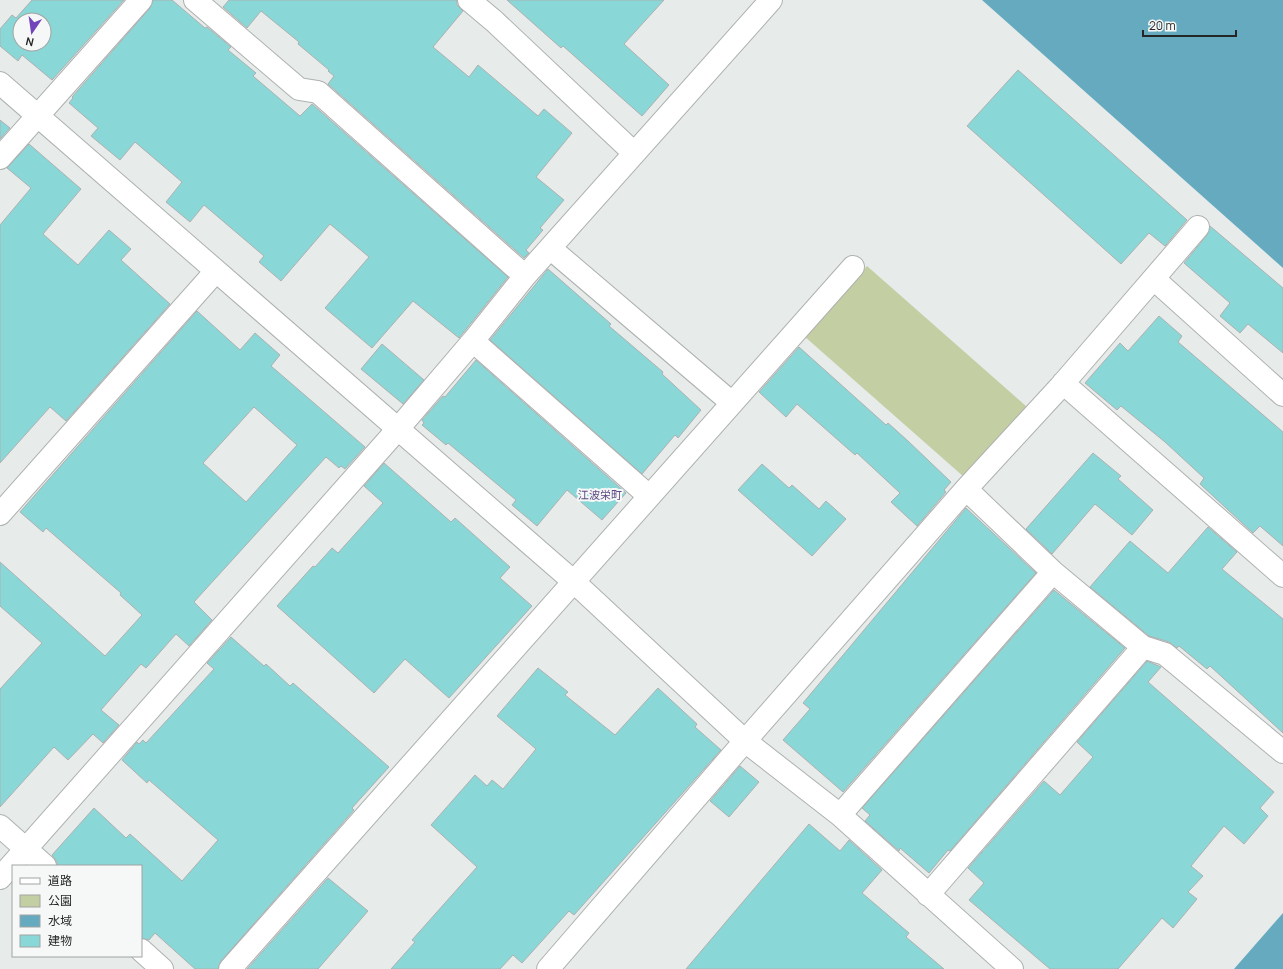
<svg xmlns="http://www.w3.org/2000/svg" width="1283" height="969" font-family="Manrope,'Noto Sans JP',sans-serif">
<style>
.green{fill:#c4cea3}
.water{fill:#66aac0}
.building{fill:#89d7d6;stroke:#adb1b1;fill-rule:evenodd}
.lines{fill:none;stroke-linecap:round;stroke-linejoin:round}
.minor-casing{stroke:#adb1af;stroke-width:24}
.minor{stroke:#fff;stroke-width:22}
.labels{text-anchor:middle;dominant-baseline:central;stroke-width:4;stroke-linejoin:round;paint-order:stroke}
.neighbourhood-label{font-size:11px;fill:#5e4986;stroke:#f5f8f7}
</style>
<rect width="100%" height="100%" fill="#e7ebea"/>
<path class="green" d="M867,266l160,141 -63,70 -160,-141z"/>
<path class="water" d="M982,0h301v268z
M1283,913v56h-49z"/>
<path class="building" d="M32,0h92l-72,80 -30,-25 -4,6 -18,-15v-17l12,-14 4,3zM20,20h24v24h-24z
M153,0h19l33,28 2,-1 24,20 -3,3 28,23 -3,3 47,40 12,-12 196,173 -49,61 -46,-37 -41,47 -47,-40 44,-51 -39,-33 -49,57 -22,-19 5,-6 -60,-51 -14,17 -24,-20 16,-20 -47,-40 -15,18 -29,-24 7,-8 -29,-25 4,-5 -1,-1 78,-89z
M229,0h228v5l6,6 -30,36 36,30 9,-12 60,51 6,-7 28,24 -36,44 28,23 -24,28 3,2 -17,20 3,3 -5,5 -196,-174 6,-8 -6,-5 1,-1 -31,-26 1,-2 -38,-31 -14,17 -24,-21z
M507,0h157l-40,44 45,41 -27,31 -79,-70 -2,2z
M1018,70l169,150 -22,26 -16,-13 -28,31 -154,-138z
M0,120l10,8 -10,11z
M29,144l52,45 -38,45 35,31 31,-35 22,19 -10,11 49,44 -104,117 -16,-14 -50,56v-238l31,-37 -24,-20z
M1210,226l73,62v65l-35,-29 -8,9 -20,-17 10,-13 -46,-40 23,-28z
M548,269l63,55 -2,2 54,46 -1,2 39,36 -23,28 -3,-3 -33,39 -152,-134z
M197,311l43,39 15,-17 25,22 -9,11 94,81 -20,22 -4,-3 -2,2 -13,-11 -132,145 18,18 -23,26 -13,-12 -30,34 -5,-4 -40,46 18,15 -16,18 -10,-9 -25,26 -14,-13 -54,60v-118l42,-46 -42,-37v-44l105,94 37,-41 -22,-20 1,-2 -75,-65 -3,4 -23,-20zM254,407l43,38 -51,57 -43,-39z
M1159,316l23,20 -4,6 105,90v114l-23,-20 -7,7 -53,-49 4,-6 -39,-36 -44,-36 -4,4 -32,-27 35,-40 8,8z
M382,344l42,36 -21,24 -42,-35z
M799,347l87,78 2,-2 20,18 43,41 -7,8 2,2 -29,34 -26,-24 9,-9 -43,-40 -2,2 -58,-51 -11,13 -27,-25z
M476,360l150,133 -24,27 -35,-30 -30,36 -25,-21 4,-5 -68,-57 -2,2 -24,-20 2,-2 -2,-3 21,-24 2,1z
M1093,453l28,23 -3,3 35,31 -21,25 -37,-31 -43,50 -26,-25z
M384,463l67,59 4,-4 55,49 -10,11 32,28 -83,92 -44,-39 -31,34 -97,-87 36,-40 2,1 17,-19 6,5 45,-50 -19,-17z
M762,464l27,24 3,-3 27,24 7,-8 20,18 -34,37 -74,-66z
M966,508l70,65 -193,219 -60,-52 27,-31 -7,-6z
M1208,527l29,25 -15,17 61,50v114l-73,-67 -3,3 -28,-23 -2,2 -8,-6 -20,-6 -59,-49 40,-46 38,32z
M1054,590l71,58 -175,203 -2,-1 -19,23 -29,-25 -1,3 -34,-30 5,-6 -8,-7z
M231,637l33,29 2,-2 24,22 3,-3 96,84 -37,41 2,2 -133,151 -3,8h-23l-40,-36 -6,7 -8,-2v-72h-84v-4l-5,-7 42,-47 32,30 4,-4 52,47 36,-41 -69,-60 -2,3 -25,-23 15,-18 2,2 4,-4 3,3 68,-74 -7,-6z
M1147,661l14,6 -13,15 126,110 -14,16 8,8 -24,28 -20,-18 -33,40 12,10 -15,16 9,7 -24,29 -11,-10 -44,51h-68l-81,-69 15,-17 -16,-15 76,-87 16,14 33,-38 -16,-15z
M538,668l30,24 -3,3 50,40 43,-47 39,36 -2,3 26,23 -147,165 -5,-4 -47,52 -9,-8 -13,14h-109l24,-27 -3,-2 65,-73 -46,-42 44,-50 12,11 5,-6 11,9 33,-40 -39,-33z
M740,766l19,16 -30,35 -19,-16z
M809,824l31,27 9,-11 33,30 -20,23 47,40 -3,4 38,32h-258z
M328,878l40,33 -50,58h-71z"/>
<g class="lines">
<g class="minor-casing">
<path id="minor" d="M195,0l104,89 19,3 207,184
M469,0l25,21 140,132
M0,83l573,498 172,160 95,74 172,154
M0,158l141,-158
M550,248l182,155
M1154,279l129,116
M473,341l176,155
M1063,383l220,193
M0,514l216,-243
M1143,647l22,7 118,98
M840,815l213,-243
M0,826l45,40
M0,878l397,-448 76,-89 52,-65 246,-276
M928,895l215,-248 -90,-75 -87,-83
M141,950l21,19
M230,969l623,-702
M548,969l197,-228 221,-252 94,-102 138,-160"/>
</g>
<use href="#minor" class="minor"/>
</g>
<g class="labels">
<g class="neighbourhood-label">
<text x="600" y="494">江波栄町</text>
</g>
</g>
<rect x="12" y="865" width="130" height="92" fill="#f5f8f7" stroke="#a2a4a3"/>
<rect x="20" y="878" width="20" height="6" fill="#ffffff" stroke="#a2a4a3"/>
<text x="48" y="885" font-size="12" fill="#252726">道路</text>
<rect x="20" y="895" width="20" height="12" fill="#c4cea3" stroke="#a2a4a3"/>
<text x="48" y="905" font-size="12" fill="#252726">公園</text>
<rect x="20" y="915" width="20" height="12" fill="#66aac0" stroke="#a2a4a3"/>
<text x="48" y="925" font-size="12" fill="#252726">水域</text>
<rect x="20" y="935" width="20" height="12" fill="#89d7d6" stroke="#a2a4a3"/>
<text x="48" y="945" font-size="12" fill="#252726">建物</text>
<g transform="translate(32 32) rotate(193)"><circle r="19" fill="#f5f8f7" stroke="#a2a4a3"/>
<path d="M0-3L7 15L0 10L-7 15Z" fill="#7444bb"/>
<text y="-6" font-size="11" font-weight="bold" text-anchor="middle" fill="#252726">N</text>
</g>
<path d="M1143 30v6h93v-6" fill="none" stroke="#252726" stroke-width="2"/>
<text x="1149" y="30" font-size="12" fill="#252726" stroke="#f5f8f7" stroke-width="3" paint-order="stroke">20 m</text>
</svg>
